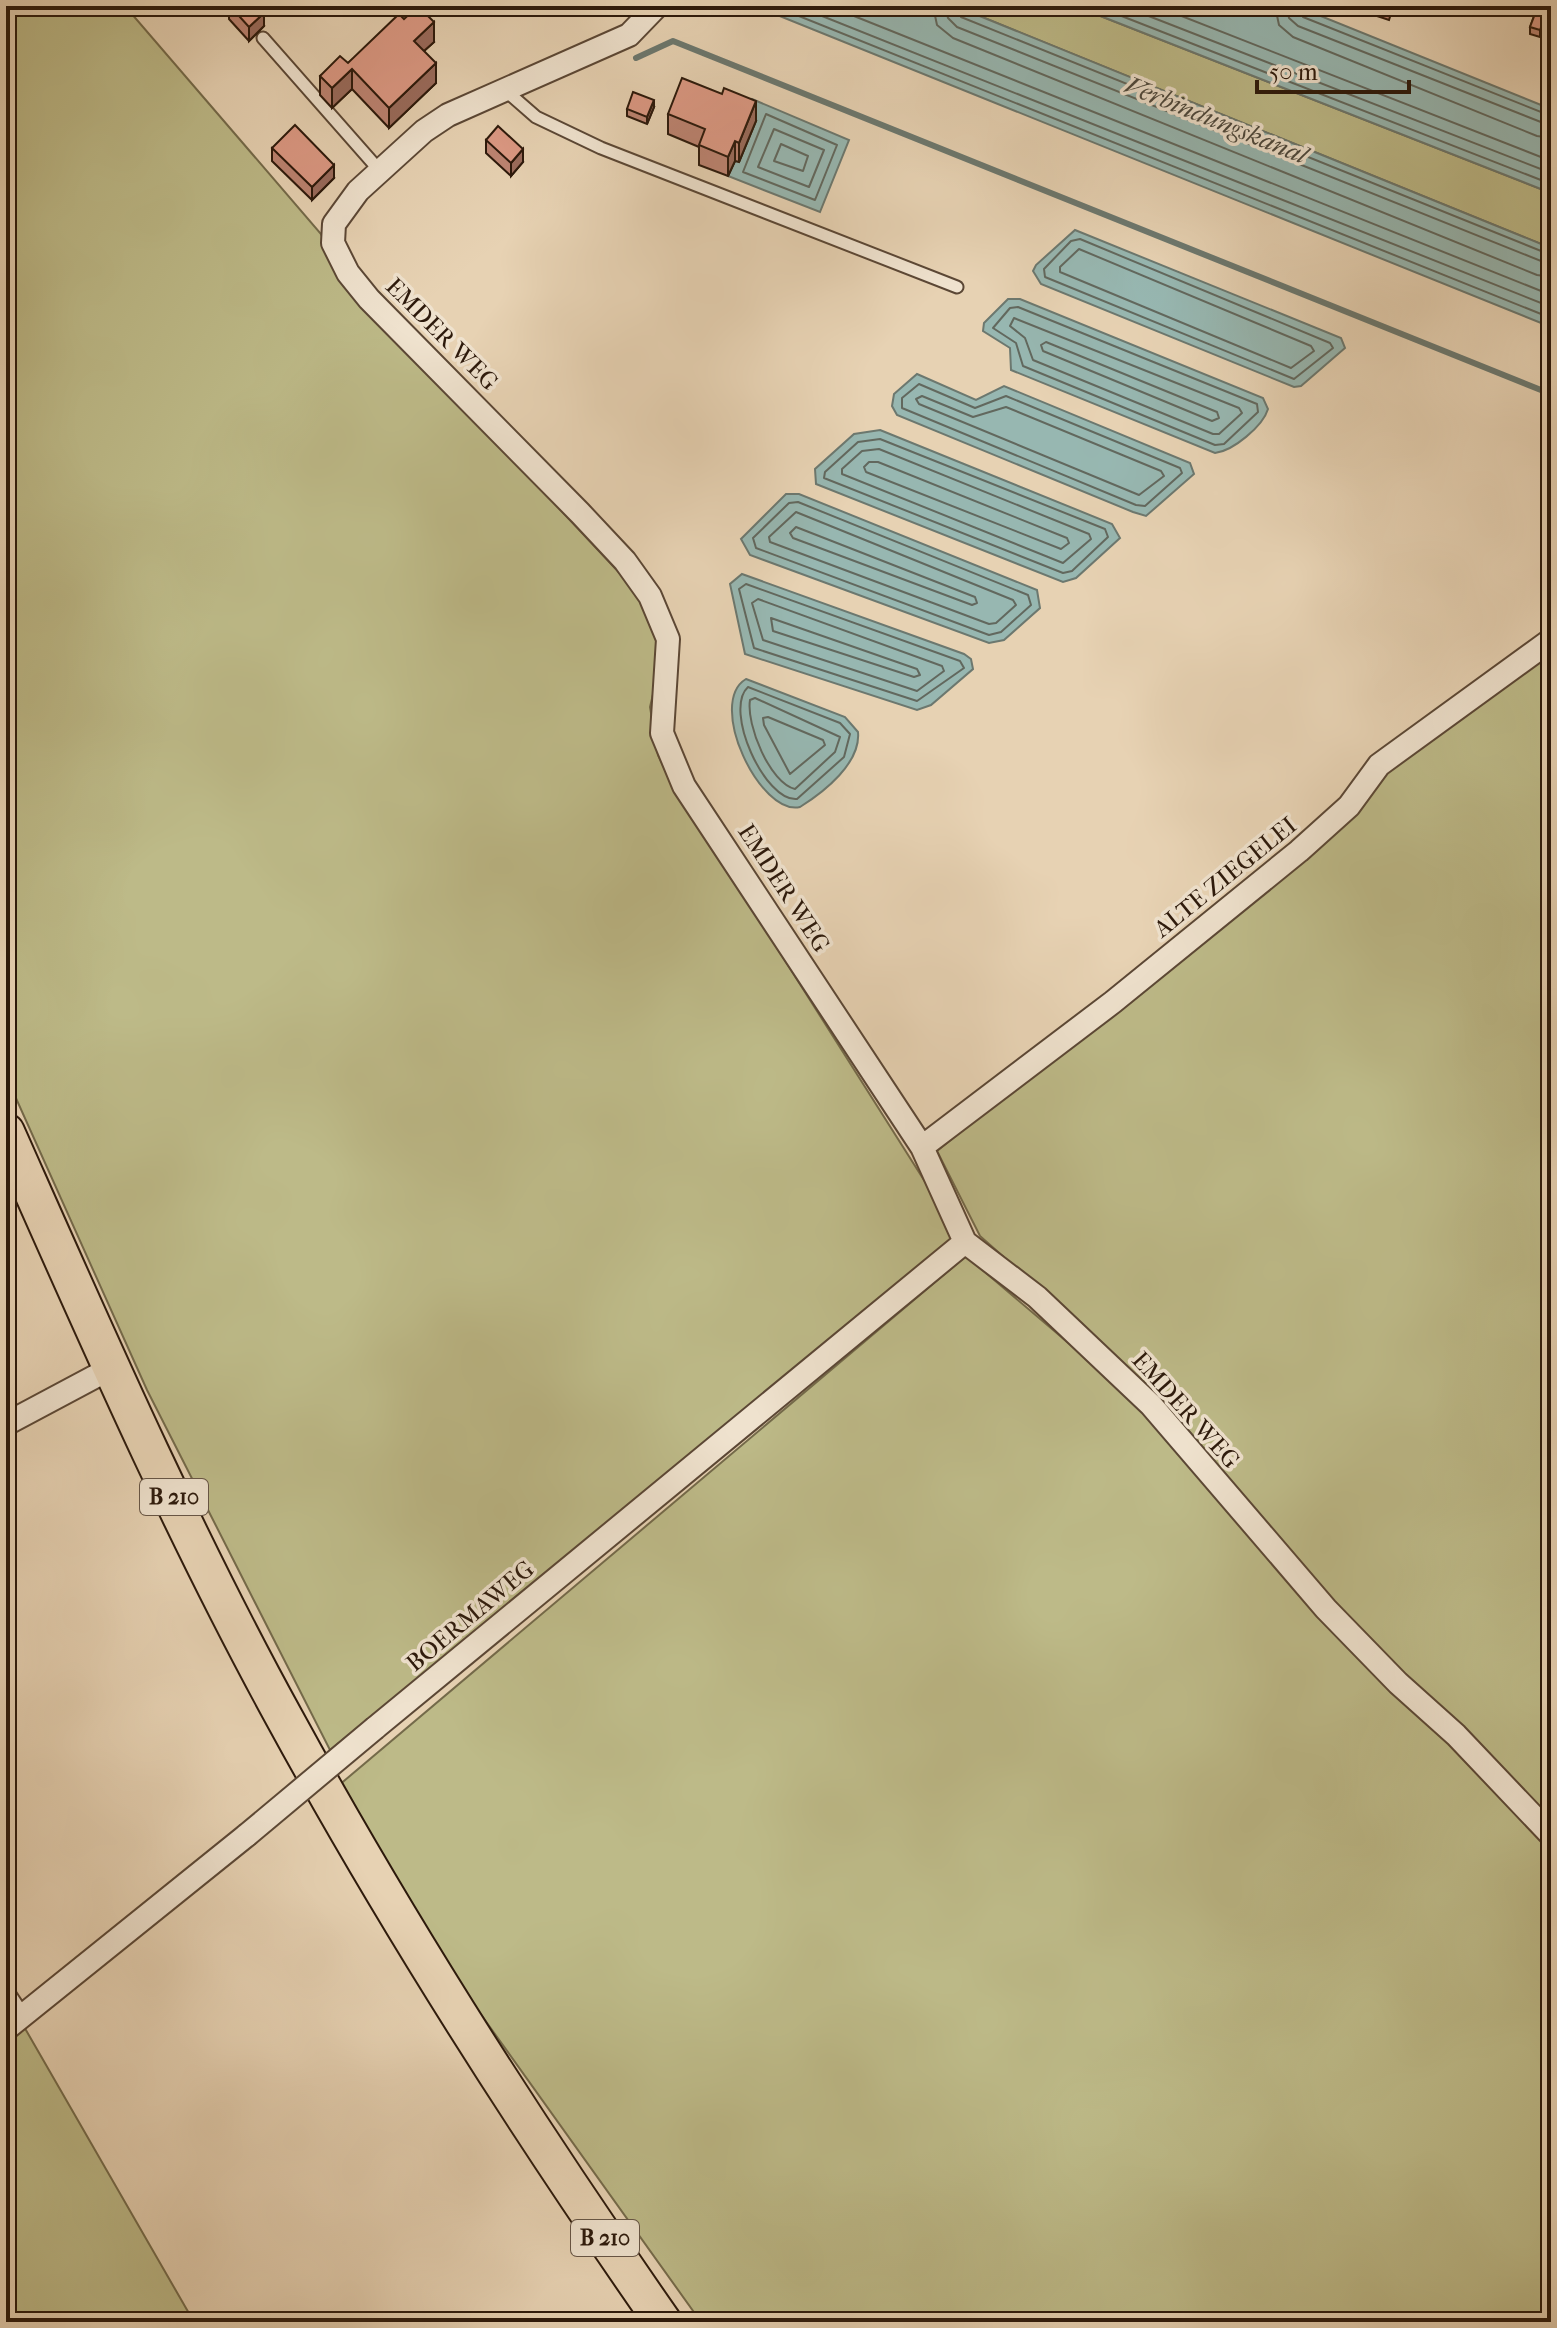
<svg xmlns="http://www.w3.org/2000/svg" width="1557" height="2328" font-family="'IM FELL French Canon',serif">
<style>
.green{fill:#bdba88;stroke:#746a4a;stroke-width:2}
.water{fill:#97b7b1;stroke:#6c786f;stroke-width:2}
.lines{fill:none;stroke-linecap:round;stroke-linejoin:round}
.shore{stroke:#62685e;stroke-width:2}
.stream{stroke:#6c786f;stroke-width:6}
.lane-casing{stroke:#5b4735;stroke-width:15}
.street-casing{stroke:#5b4735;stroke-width:26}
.primary-casing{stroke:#2c190b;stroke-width:40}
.lane{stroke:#efe2ce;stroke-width:11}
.street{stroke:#efe2ce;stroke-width:22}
.primary{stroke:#e7d2b3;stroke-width:36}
.street-bridge-casing{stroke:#5b4735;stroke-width:26;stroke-linecap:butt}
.street-bridge{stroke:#efe2ce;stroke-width:22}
.wall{fill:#bd8472;stroke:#2c190b;stroke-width:2}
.shaded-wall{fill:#9a6b5c;stroke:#2c190b;stroke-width:2}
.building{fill:#dc9984;stroke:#2c190b;stroke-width:2}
.labels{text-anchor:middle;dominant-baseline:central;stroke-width:7;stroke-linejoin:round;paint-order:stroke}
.shield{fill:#efe2ce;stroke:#665546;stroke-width:2}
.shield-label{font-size:22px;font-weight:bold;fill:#2c190b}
.street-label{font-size:24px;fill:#2c190b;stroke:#efe2ce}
.water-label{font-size:26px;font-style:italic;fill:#4c483d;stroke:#efe2ce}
</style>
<rect width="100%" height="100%" fill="#e7d2b3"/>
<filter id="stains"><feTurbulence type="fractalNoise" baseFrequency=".0025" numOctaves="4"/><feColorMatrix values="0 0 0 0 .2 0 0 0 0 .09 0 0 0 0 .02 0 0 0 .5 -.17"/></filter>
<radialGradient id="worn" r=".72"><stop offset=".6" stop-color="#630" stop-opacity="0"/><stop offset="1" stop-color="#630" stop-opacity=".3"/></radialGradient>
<path class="green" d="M6,6h119l196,228 18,39 303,324 14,36 3,36 -9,38 8,48 9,19 293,463 -630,513 -183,-360 -141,-314z
M955,6h120l476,187v55z
M1551,648v1175l-219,-220 -239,-267 -113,-100 -43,-85 417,-336 33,-44z
M966,1256l179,152 406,441v473h-850l-234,-327 -129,-209z
M19,2018l175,304h-188v-293z"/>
<path class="water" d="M755,6h200l596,242v79z
M1075,6h221l255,103v84z
M752,99l97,41 -29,72 -92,-36 7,-15 2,-48z
M1075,230l266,108 4,10 -44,38 -7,1 -253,-103 -8,-13 3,-6z
M1008,299h12l243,99 5,11c-5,17 -35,42 -53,44l-204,-83 -1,-22 -27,-17 1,-8z
M917,374l59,26 28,-14 186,77 4,11 -48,42 -13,-4 -236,-97 -5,-9 2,-12z
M880,430l232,94 8,14 -44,40 -13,4 -247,-98 -1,-15 39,-35z
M786,494h13l238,96 3,18 -36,32 -15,3 -239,-88 -9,-16z
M742,574l222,80 7,5 2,10 -42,36 -14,5 -172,-56 -15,-70z
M746,679l99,38 13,15c3,31 -34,60 -58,75 -40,9 -94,-104 -54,-128z"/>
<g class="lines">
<path class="shore" d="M774,6l777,312
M797,6l754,301
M829,6l722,289
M933,6l4,19 16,13 584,237 14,2
M945,6l3,12 9,9 594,238
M955,6l6,11 590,238
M1096,6l455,178
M1123,6l428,167
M1156,6l395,155
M1275,6l4,19 14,12 244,99 14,2
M1287,6l2,12 9,8 253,100
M1297,6l6,11 248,99
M766,114l71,31 -22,55 -72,-28z
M774,129l50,21 -15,37 -51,-20z
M781,144l27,12 -5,15 -29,-10z
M1080,239l250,104 3,5 -39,31 -249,-102 -1,-8 27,-28z
M1079,249l232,97 3,5 -23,17 -231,-96v-5z
M1018,307l239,97 1,8 -34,32 -9,1 -192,-79 -7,-23 -23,-15 17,-20z
M1014,318l225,90 3,5 -23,21h-6l-180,-74 -8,-22 -15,-12z
M1046,342l171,70 2,6 -7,3 -169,-70 -2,-6z
M919,384l56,24 31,-12 174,72 2,5 -37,33 -9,-1 -234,-97v-10z
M922,396l51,21 33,-10 155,64 3,5 -25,19 -220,-91 -3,-5z
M880,439l225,90 3,8 -36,34 -9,2 -239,-95 1,-6 33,-30z
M879,449l210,85 2,5 -28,24 -221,-89v-5l20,-18z
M869,462h9l189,76 2,5 -8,6 -195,-77 -2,-5z
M798,502l230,93 3,10 -30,27 -12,3 -233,-87 -3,-10 36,-35z
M796,512l217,88 3,5 -20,18 -7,1 -219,-82 -1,-5z
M796,527l179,70 2,6 -5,2 -179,-67 -3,-5z
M746,584l214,77 4,7 -47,33 -163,-53 -15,-59z
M758,599l184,67 2,5 -27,20 -154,-51 -11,-37z
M771,618l146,51 3,6 -6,2 -141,-46z
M748,687l92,36 10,11 -6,23 -47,42c-32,3 -74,-89 -49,-112z
M755,698l85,39 -5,15 -40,37c-25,-6 -49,-64 -45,-89z
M768,717l55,23 2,5 -35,29 -26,-49 -1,-7z"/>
<path class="stream" d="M636,58l37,-17 878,353"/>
<g class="lane-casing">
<path id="lane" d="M263,38l117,133
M505,90l31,27 65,31 356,139"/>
</g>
<g class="street-casing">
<path id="street" d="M657,6l-28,29 -181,80 -24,16 -66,60 -24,33 -1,19 15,30 21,26 211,214 45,48 25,35 18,43 -6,94 22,53 238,361 43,95 72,55 114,108 175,204 72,74 58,52 95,100
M922,1147l191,-145 186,-151 50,-45 30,-41 172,-125
M6,1424l107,-57
M375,1728l590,-486
M6,1998l13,20
M6,2029l241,-194"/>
</g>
<g class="primary-casing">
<path id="primary" d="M6,1132c88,198 175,398 279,587 114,209 242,408 378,603"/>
</g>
<use href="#lane" class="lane"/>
<use href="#street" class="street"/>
<use href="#primary" class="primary"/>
<g class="street-bridge-casing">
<path id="street-bridge" d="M247,1835l128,-107"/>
</g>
<use href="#street-bridge" class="street-bridge"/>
</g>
<path class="wall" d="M229,6l35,20 -15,15 -20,-22z
M1392,6v4l-3,10 -12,-4v-6z
M1530,6h14l4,8 -8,23 -10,-3v-7l7,-19z
M1551,16v24l-3,-1v-14z
M404,19l30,23 -10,9 12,32 -47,45 -37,-39 -20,19 -12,-13v-19l28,-13z
M654,107l-7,17 -20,-8v-7z
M668,114l88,7 -17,41 -4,-1 -7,15 -29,-11v-18l-31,-13z
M486,140l37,22 -12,14 -25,-23z
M272,148l62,30 -22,22 -40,-39z"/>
<path class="shaded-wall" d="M1548,8v6l-8,23v-7z
M264,13v13l-15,15v-14z
M434,22v20l-20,18v-19z
M436,63v20l-47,45v-20z
M352,69v20l-20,19v-20z
M654,100v7l-7,17v-7z
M756,101v20l-17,41v-19z
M735,141v20l-7,15v-19z
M523,149v13l-12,14v-13z
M334,165v13l-22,22v-13z"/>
<path class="building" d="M230,6h28l6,7 -15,14z
M418,6l16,16 -20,19 22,22 -47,45 -37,-39 -20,19 -12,-12 20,-20 8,7 51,-49 5,5z
M1379,6h13l-3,8 -12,-4z
M1538,6l10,2 -8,22 -10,-3z
M682,78l40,16 2,-6 32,13 -17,42 -4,-2 -7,16 -29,-12 6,-16 -37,-15z
M633,92l21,8 -7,17 -20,-8z
M295,125l39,40 -22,22 -40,-39z
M498,126l25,23 -12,14 -25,-23z"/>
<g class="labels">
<g class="shield">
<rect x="140" y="1479" width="68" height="36" rx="6"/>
<rect x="571" y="2220" width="68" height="36" rx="6"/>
</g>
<g class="shield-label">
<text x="174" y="1497">B 210</text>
<text x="605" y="2238">B 210</text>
</g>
<g class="street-label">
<text transform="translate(442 334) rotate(45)">EMDER WEG</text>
<text transform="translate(1225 877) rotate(-39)">ALTE ZIEGELEI</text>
<text transform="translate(784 888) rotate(57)">EMDER WEG</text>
<text transform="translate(1186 1410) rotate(48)">EMDER WEG</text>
<text transform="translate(470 1616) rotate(-40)">BOERMAWEG</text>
</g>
<g class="water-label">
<text transform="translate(1216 120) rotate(22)">Verbindungskanal</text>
</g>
</g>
<rect width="1557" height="2328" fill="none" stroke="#e7d2b3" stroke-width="32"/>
<rect x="8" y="8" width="1541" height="2312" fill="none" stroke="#2c190b" stroke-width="4"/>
<rect x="16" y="16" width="1525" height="2296" fill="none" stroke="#2c190b" stroke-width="2"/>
<path d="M1257 80v12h152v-12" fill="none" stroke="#2c190b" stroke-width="4"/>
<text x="1269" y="80" font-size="24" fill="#2c190b" stroke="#efe2ce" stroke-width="6" paint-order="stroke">50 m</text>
<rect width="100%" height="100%" filter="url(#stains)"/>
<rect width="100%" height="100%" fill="url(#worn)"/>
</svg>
